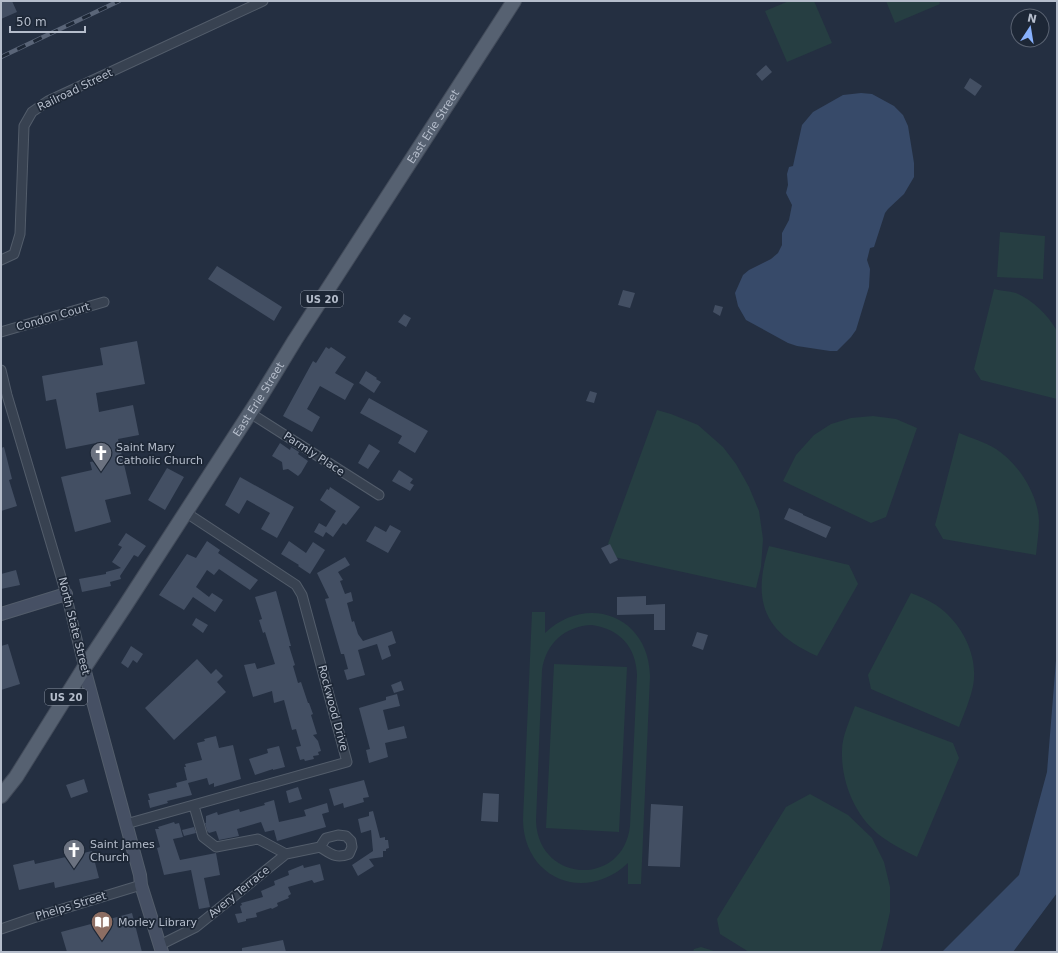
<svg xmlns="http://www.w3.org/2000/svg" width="1058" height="953" font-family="'DejaVu Sans',sans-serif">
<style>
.green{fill:#263e42;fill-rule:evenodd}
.water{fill:#374a69}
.building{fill:#434f63}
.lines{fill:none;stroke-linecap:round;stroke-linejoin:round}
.street-casing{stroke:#535d6b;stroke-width:11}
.secondary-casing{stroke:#535d6b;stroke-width:14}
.primary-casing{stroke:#424b5a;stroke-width:16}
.street{stroke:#384251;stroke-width:9}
.secondary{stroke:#465064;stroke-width:12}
.primary{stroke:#566171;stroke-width:14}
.rail-casing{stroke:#5a6578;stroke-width:4.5}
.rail{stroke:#1d2736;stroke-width:3;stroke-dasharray:9;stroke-linecap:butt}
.labels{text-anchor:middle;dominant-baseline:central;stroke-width:3.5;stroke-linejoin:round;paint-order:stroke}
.shield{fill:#1d2736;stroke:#87909e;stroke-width:1}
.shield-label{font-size:10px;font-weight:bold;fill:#b5bdcb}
.street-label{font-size:11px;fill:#b5bdcb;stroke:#1d2736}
.poi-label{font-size:11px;fill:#b5bdcb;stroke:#1d2736;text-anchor:start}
</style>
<rect width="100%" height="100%" fill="#242f41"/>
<path class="green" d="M789,1h25l18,42 -45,19 -22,-51z
M886,1h53l1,3 -45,19z
M1000,232l45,4 -2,43 -46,-2z
M994,289c7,2 15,2 22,4 17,7 32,22 41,38v68l-76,-19 -7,-11z
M657,410l14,4 27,11 25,22 13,17 13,23 10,24 4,28 -2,28 -5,21 -142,-31 -6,-13z
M873,416l23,3 21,9 -31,89 -15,6 -88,-42 13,-26 18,-20 17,-11 20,-6z
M959,433c12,5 26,9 37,16 22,14 42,45 43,72 0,11 -2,23 -3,34l-93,-16 -8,-14z
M769,546l80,19 9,19 -41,72c-54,-24 -65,-55 -48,-110z
M911,593c8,3 17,7 25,12 25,17 43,50 37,81 -3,14 -9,28 -14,41l-88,-38 -3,-14z
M532,612h13v21c42,-40 104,-17 105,43l-9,208h-13v-21c-42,40 -104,17 -105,-43zM592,625c28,4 44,22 45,50l-7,151c-7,62 -92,57 -94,-5l6,-151c4,-27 23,-44 50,-45z
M554,664l73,3 -8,165 -73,-4z
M855,706l98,37 6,15 -42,99c-12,-6 -24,-12 -35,-20 -26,-19 -41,-54 -40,-86 0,-15 8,-31 13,-45z
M810,794l38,21 24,23 12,24 6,25v25l-8,35 -2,5h-131l-29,-18 -3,-15 69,-112z
M701,947l16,5h-24l1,-3z"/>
<path class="water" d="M861,93l11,1 22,12 9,9 5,11 6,37v14l-10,17 -16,15 -3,4 -11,34 -4,1 -3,12 3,9 -1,18 -13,43 -5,7 -14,14h-7l-33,-5 -9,-3 -42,-23 -8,-14 -3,-13 8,-18 6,-5 22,-11 7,-6 4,-8v-12l7,-13 3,-15 -6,-12 2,-8 -1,-11 2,-7 4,-1 9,-41 11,-13 30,-17z
M1057,648v245l-44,59h-71l77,-77 28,-103z"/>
<path class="building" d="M1,1h11l5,11 -16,7z
M766,65l6,7 -10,9 -6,-7z
M970,78l12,8 -7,10 -11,-8z
M217,266l65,41 -8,14 -66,-42z
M623,290l12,3 -5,15 -12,-3z
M715,305l8,2 -3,9 -7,-4z
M404,314l7,4 -5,9 -8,-5z
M137,341l8,43 -49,9 3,19 34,-7 6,30 -21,4 13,55 -26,6 6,22 -36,10 -14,-55 31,-7 -2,-8 15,-3 -4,-17 -35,7 -10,-50 -10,2 -4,-25 61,-11 -3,-17z
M326,347l3,2 2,-2 15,10 -11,16 19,11 -9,16 -25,-14 -13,23 13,8 -8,15 -29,-16 30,-55 3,2z
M366,371l11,7 -1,1 5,3 -7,11 -15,-10z
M590,391l7,2 -3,10 -8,-2z
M369,398l59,33 -13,22 -17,-10 4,-7 -42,-23z
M280,443l10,7 1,-3 8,5 -1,2 10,7 -7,12 -3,3 -10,-7 -5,1 -1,-8 -10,-6z
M369,444l11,7 -12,18 -10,-6z
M4,447l8,32 -3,1 8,26 -16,5v-63z
M167,468l17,9 -19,33 -17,-10z
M399,470l14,9 -3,4 4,2 -4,6 -18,-10z
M240,477l54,30 -17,31 -16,-9 9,-16 -23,-13 -8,14 -14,-9z
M330,487l30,20 -14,18 -3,-2 -10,14 -7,-5 -3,5 -9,-5 5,-9 7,4 10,-16 -16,-11 7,-11 2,1z
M789,508l14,6v1l28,12 -5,11 -42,-19z
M390,525l11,6 -13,22 -22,-12 9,-15 11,6z
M126,533l20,13 -8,11 -4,-2 -14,21 1,3 -11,3 1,4 -29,6 -3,-13 27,-5v-2l15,-4 -9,-6 10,-15 -4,-2z
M207,541l13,9 -2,3 40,27 -8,10 -31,-21 -5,6 -7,-5 -11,17 13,10 3,-4 11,7 -8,12 -22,-15 -9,13 -25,-15 28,-41 9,4z
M289,541l17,12 7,-11 12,8 -15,24 -12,-8 1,-1 -18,-11z
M610,544l8,16 -8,4 -9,-16z
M345,557l5,8 -12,7 5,8 -3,1 5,13 6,-2 2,9 -6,2 5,19 2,-1 4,13 5,7 29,-10 4,12 -8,3 3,10 -9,4 -5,-16 -19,6 7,25 -18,5 -3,-10 4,-1 -4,-15h-3l-16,-55 4,-1 -12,-25z
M16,570l4,15 -19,4v-15z
M276,591l15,55h-2l6,19 -2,1 5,17 3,-1 7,21h1l4,11 -2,1 6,19 -4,1 5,6 3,10 -3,1 1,3 -6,1 1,3 -9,2 -1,-2 -4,1 -4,-13 5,-1 -5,-17 -4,1 -8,-30 -10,3 -2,-12 -19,6 -9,-32 11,-2 2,6 18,-5 -10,-32 -2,1 -4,-13 3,-1 -7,-22z
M646,596v9l19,-1v26h-11v-16l-37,1v-18z
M196,618l12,7 -5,8 -11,-8z
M697,632l11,3 -5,15 -11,-4z
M8,644l12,40 -19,6v-44z
M131,646l12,8 -6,9 -4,-3 -5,8 -7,-5z
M197,659l14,15 5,-5 7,7 -6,6 9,10 -52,48 -29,-32z
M401,681l3,9 -10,3 -3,-8z
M397,694l3,12 -17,4 5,20 16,-4 3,12 -22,5 3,14 -19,6 -3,-13 4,-1 -11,-41 27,-8v-3z
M216,736l3,12 14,-3 8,34 -27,8v-4l-5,2 -2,-7 -19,5 4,12 -25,6 1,2 -18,5 -2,-8h2l-2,-6 29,-7 -1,-4 11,-3 -3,-13h2l-1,-3 17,-4 -5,-17 8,-2 -1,-2z
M279,746l6,21 -12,3v-1l-18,6 -6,-16 19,-6 -1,-4z
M84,779l4,13 -17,6 -5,-13z
M364,780l5,17 -6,1 1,4 -20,6 -1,-5 -9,3 -5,-17z
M298,787l4,12 -13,4 -3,-12z
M483,793l16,1 -1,28 -17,-1z
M274,800l5,22 27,-6 -2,-6 23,-7 2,9 -7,2 4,13 -49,14 -3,-11 -9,2 -4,-10 -24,7 2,7 -20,4 -3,-9 -7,2 -2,-2 -2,-8h1v-7l11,-4 1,3 21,-6 1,3 25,-7 -1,-2z
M651,804l32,2 -3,61 -32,-1z
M373,811l7,27 5,-1v3h3l1,8 -3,1v2h-3v6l-14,2 5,7 -16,10 -6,-11 21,-14 -2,-21 -10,3 -3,-14 11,-3v-4z
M174,822l1,2 4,-1 4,14 -10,2 7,21 36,-7 4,22 -16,3 6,29 -11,2 -8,-39 -27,5 -7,-27 3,-1 -5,-18h4l-1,-2z
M194,827l2,6 -12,3 -2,-6z
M92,851l7,27 -44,10 -1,-6 -35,8 -6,-25 21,-5 1,4z
M320,864l4,16 -10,3 -2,-3 -24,7 3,7 -3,2 1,2 -12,5 1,3 -6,3 -1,-1 -15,5 1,4 -11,2v2l-8,2 -3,-9 7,-1 -2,-7 2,-1 -1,-2 22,-6 -2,-6 14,-6 -1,-4 15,-6 -1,-4 15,-6 1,3z
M132,913l10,39h-75l-6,-20z
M283,940l3,12h-44v-4z"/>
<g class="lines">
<g class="street-casing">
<path id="street" d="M1,260l13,-6 6,-20 4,-108 8,-14 16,-11 215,-100
M1,332l103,-30
M1,370l6,25 59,199 18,74
M250,413l129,82
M194,806l9,31 13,10 42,-8 28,15
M126,824l221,-62 -45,-167 -6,-10 -111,-73
M338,835l8,1 5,5 1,6 -3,7c-13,5 -18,0 -29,-7l6,-9z
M1,929l32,-11 108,-33
M160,945l36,-18 90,-73 34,-7"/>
</g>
<g class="secondary-casing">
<path id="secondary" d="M1,614l65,-20
M84,668l56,207 1,10 21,67"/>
</g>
<g class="primary-casing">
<g id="primary">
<path id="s1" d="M1,796l15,-19 68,-109 41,-62 134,-207 36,-59 219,-339"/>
</g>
</g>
<use href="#street" class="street"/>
<use href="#secondary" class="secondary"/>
<use href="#primary" class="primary"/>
<g class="rail-casing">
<path id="rail" d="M1,57l118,-56"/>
</g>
<use href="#rail" class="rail"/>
</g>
<defs>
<g id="church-pin" transform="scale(1.15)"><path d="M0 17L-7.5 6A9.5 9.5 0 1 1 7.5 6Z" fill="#6b7280" stroke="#1d2736"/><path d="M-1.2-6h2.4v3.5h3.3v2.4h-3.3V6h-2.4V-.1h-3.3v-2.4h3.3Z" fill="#fff"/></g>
<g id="library-pin" transform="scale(1.15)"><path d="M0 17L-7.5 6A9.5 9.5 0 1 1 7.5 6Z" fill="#8d6e63" stroke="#1d2736"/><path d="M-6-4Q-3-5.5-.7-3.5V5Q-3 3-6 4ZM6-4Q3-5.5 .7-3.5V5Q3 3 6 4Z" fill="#fff"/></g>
</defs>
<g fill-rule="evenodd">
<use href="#church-pin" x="101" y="453"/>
<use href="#church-pin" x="74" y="850"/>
<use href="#library-pin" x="102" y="922"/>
</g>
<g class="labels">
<g class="shield">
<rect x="301" y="291" width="42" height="16" rx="3"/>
<rect x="45" y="689" width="42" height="16" rx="3"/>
</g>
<g class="shield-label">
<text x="322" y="299">US 20</text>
<text x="66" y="697">US 20</text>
</g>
<g class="street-label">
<text transform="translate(75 90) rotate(-26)">Railroad Street</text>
<text stroke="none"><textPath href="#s1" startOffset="797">East Erie Street</textPath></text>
<text transform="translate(53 317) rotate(-16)">Condon Court</text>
<text stroke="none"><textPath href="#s1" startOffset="473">East Erie Street</textPath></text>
<text transform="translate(314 454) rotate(33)">Parmly Place</text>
<text transform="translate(74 626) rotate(76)">North State Street</text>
<text transform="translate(333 708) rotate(75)">Rockwood Drive</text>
<text transform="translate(239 892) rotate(-39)">Avery Terrace</text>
<text transform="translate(71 906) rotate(-17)">Phelps Street</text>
</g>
<g class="poi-label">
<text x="116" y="447">Saint Mary<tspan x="116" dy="13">Catholic Church</tspan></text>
<text x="90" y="844">Saint James<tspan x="90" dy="13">Church</tspan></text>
<text x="118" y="922">Morley Library</text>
</g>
</g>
<rect width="1058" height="953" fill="none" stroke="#b5bdcb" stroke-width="4"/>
<g transform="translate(1030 28) rotate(12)"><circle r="19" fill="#1d2736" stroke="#5a6372"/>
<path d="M0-3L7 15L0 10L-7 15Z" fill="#88b1fd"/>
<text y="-6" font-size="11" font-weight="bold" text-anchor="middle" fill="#b5bdcb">N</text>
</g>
<path d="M10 26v6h75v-6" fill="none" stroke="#b5bdcb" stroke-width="2"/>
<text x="16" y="26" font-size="12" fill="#b5bdcb" stroke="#1d2736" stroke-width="3" paint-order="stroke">50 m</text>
</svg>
